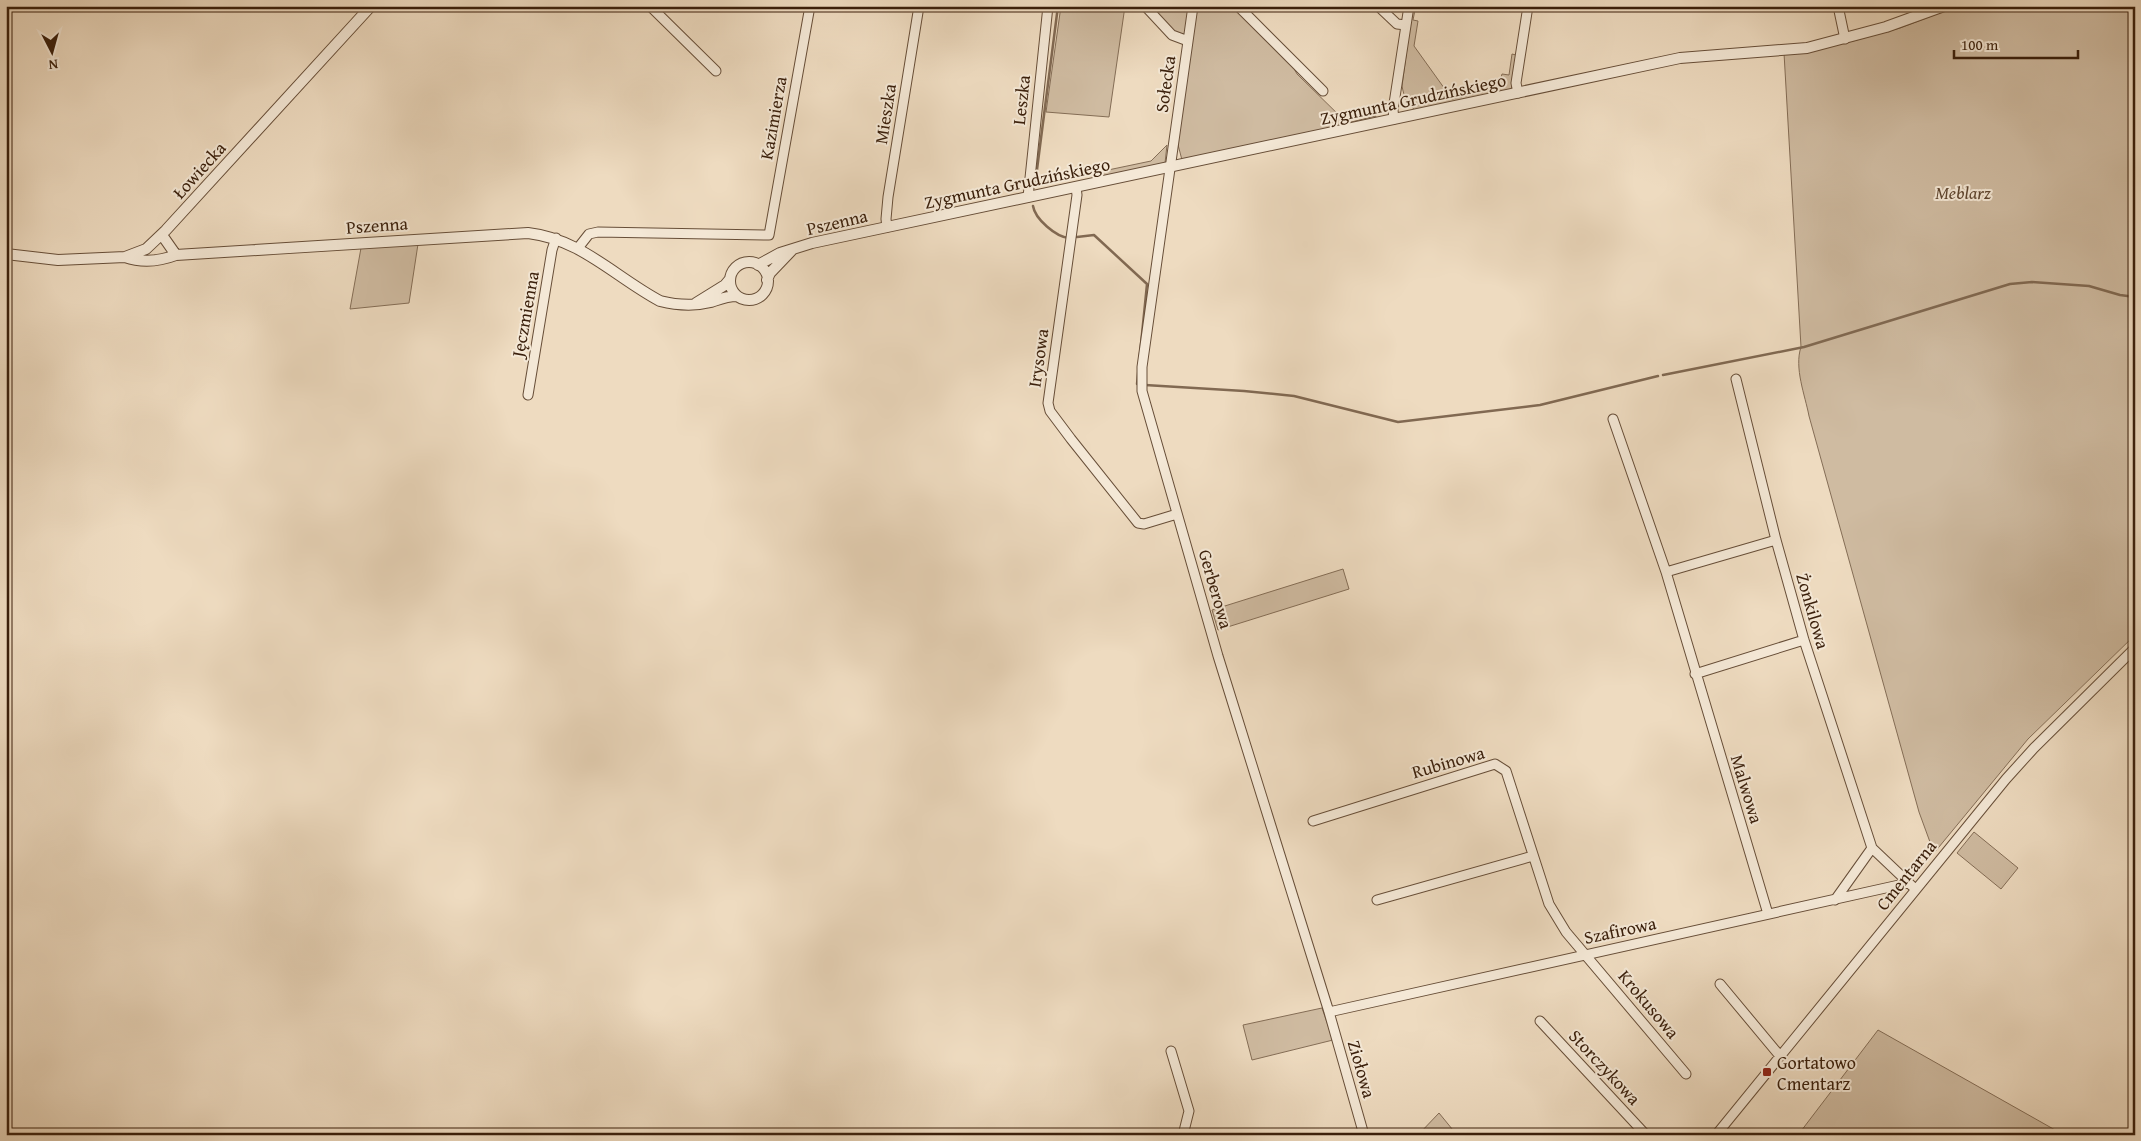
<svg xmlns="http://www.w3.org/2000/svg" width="2141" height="1141" font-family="'Gentium Book Plus',serif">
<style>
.green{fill:#cfbba1;stroke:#846d56}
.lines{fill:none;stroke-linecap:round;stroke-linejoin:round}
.stream{stroke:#816952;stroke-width:2.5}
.minor-casing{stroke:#674e38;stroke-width:11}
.tertiary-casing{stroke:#674e38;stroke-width:12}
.minor{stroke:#f4e8d6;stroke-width:9}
.tertiary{stroke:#f4e8d6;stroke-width:10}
.poi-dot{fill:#8f2418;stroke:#f4e8d6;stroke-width:2}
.labels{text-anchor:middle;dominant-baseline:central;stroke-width:4;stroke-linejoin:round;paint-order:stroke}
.street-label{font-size:18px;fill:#3a1f0b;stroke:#f4e8d6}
.park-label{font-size:18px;font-style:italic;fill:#5f4630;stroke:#f4e8d6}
.poi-label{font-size:18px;fill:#3a1f0b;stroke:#f4e8d6;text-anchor:start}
</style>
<rect width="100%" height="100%" fill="#eedbc0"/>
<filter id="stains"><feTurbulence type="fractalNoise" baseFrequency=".004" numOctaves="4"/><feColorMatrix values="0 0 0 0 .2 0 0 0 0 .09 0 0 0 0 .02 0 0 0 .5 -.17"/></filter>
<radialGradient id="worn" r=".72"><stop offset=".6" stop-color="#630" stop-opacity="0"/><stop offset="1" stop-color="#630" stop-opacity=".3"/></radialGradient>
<path class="green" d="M1061,6h64l-16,111 -63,-5z
M1149,6h41l-4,33 -12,-6z
M1196,6h38l52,48 11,20 50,49 29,-7 -2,8 -192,36 -5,-19z
M1958,6h177v629l-107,104 -94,114 -15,-41 -110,-396c-4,-21 -15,-48 -8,-69l-17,-294 69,-12 47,-13z
M1412,10h3l-2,10 5,1 -4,25 38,53 46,-11 4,-14 7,1 3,-21 4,1 -5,36 -95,20c-9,-7 -12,-14 -14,-25z
M1167,145l-2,18 -64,21 2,-17 5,3 43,-9z
M418,244l-9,59 -59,6 11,-61z
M1343,569l6,20 -131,41 -6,-20z
M1974,832l44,36 -17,21 -44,-36z
M1322,1008l11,32 -81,20 -9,-35z
M1878,1030l186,105h-266z
M1439,1113l18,22h-39z"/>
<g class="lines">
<path class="stream" d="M1035,185l23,-179
M1033,206c2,13 23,31 36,32
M1077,237l17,-2 53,49 -10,100
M1663,375l141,-28 206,-63 22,-2 57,4 31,9 15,2
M1145,385l99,6 50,5 104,26 142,-17 118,-29"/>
<g class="minor-casing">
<path id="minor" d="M650,6l66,65
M1145,6l27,29 16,6
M1193,6l-51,361v24l76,265 111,356 35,123
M1238,6l85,85
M1378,6l19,18 9,1
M1838,6l7,33
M1518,93l-2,-10 12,-77
M1394,119l-1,-9 16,-104
M1076,187l1,8 -29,208 2,8 21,28 67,84 6,1 33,-10
M1028,197l20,-191
M887,227l-1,-8 2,-22 31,-191
M578,248l11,-14 9,-2 171,3 41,-229
M1736,379l40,161 28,100 68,208 -37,52
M528,395l24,-145 4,-12
M1613,419l53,153 102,342
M1666,572l110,-32
M1695,674l109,-34
M1313,821l182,-57 11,7 43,133 17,28 120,142
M1872,848l40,38
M1377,900l156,-44
M1720,984l60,72
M1329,1012l579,-129
M1540,1021l106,114
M1171,1051l18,60 -6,24
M1132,1135h22
M1716,1135l290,-356 28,-31 101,-100"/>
</g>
<g class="tertiary-casing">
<path id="tertiary" d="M162,235l14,20
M6,254l52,6 67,-3 21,-8 20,-19 205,-224
M125,257c17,6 35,4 51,-2l352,-22c53,6 87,44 132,68 16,4 35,5 51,1 9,-3 16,-6 26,-6
M730 281a19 19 0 1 1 38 0a19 19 0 1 1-38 0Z
M758,265l22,-12 32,-10 868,-185 127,-10 79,-21 58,-21
M767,280l3,-7 22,-23
M696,303l29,-18 5,-6"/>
</g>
<use href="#minor" class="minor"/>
<use href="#tertiary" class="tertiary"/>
</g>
<rect class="poi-dot" x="1762" y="1067" width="10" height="10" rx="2.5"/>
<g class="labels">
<g class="street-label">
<text transform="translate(1165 84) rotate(-82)">Sołecka</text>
<text transform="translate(1413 99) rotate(-12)">Zygmunta Grudzińskiego</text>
<text transform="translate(1021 100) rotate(-84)">Leszka</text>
<text transform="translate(885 114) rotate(-81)">Mieszka</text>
<text transform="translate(773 118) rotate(-80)">Kazimierza</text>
<text transform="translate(199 170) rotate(-48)">Łowiecka</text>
<text transform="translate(1017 183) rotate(-12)">Zygmunta Grudzińskiego</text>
<text transform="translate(837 222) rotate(-13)">Pszenna</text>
<text transform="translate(377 225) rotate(-4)">Pszenna</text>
<text transform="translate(525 314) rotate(-80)">Jęczmienna</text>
<text transform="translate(1038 358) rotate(-82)">Irysowa</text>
<text transform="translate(1216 589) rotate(74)">Gerberowa</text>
<text transform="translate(1813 611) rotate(74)">Żonkilowa</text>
<text transform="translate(1448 762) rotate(-16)">Rubinowa</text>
<text transform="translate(1747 789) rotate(73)">Malwowa</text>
<text transform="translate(1906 875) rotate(-51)">Cmentarna</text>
<text transform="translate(1620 930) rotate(-12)">Szafirowa</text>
<text transform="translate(1649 1004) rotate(50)">Krokusowa</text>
<text transform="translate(1605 1067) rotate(47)">Storczykowa</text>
<text transform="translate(1362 1069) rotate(74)">Ziołowa</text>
</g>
<g class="park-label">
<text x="1963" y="192">Meblarz</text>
</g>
<g class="poi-label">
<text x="1777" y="1062">Gortatowo<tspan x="1777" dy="21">Cmentarz</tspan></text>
</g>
</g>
<rect width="2141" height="1141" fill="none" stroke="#eedbc0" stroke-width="25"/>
<rect x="8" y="8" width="2126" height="1126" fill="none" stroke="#3a1f0b" stroke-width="2.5"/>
<rect x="12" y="12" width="2116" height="1116" fill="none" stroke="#3a1f0b"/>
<g transform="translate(52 52) rotate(174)" stroke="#f4e8d6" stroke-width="4" paint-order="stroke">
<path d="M0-4L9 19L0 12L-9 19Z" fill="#3a1f0b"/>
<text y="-8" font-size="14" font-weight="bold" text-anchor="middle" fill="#3a1f0b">N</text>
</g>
<path d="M1954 50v8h124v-8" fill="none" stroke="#3a1f0b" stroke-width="2.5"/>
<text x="1961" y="50" font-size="15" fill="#3a1f0b" stroke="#f4e8d6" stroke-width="4" paint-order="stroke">100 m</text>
<rect width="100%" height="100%" filter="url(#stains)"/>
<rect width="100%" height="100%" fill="url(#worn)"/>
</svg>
